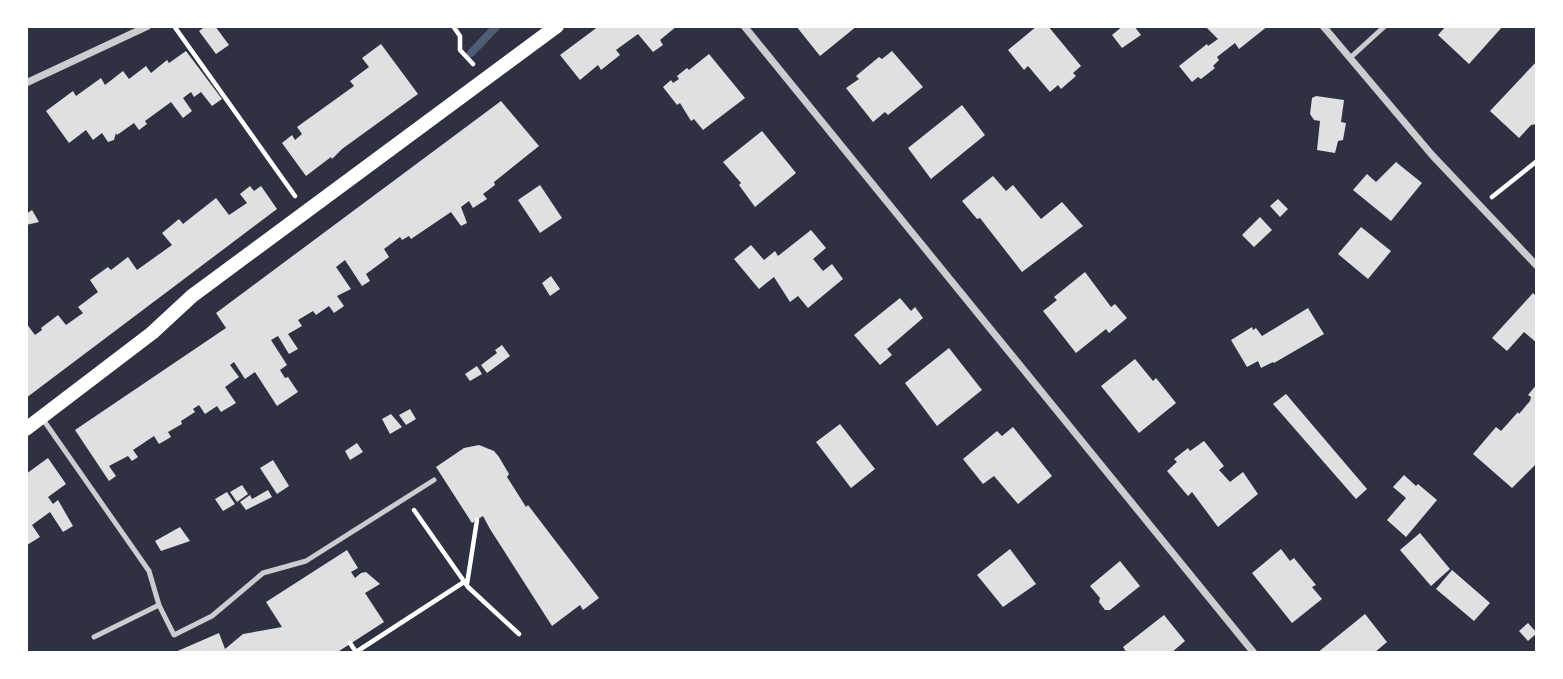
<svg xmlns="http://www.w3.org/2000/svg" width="1563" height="679" font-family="'Sofia Sans Condensed',sans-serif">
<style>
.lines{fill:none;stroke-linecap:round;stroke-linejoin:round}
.stream{stroke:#4f5d75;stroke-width:8}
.building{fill:#e0e0e3}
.path{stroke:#fff;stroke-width:4.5}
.service{stroke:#caccd0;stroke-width:5}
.minor{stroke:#caccd0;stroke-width:7}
.secondary{stroke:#fff;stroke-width:14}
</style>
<rect width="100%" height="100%" fill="#2d3142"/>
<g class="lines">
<path class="stream" d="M471,53l25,-26"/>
</g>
<path class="building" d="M206,26h9l14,19 -13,9 -17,-23z
M599,26h78l-17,14 3,5 -10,7 -15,-18 -22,16 4,5 -19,15 -3,-5 -18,15 -20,-25z
M796,26h61l-37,30z
M1037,26h11l33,40 -8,7 3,3 -15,13 -3,-4 -8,7 -22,-26 -4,4 -16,-20z
M1123,26h11l7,9 -19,13 -10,-13z
M1205,26h63l-29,23 -4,-6 -18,14 2,3 -6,6 2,2 -14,11 -3,-2 -6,5 -13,-16 28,-22 1,2 10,-7z
M1446,26h57l-34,38 -31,-29z
M381,44l37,50 -76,55 -10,10 -1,-2 -25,19 -24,-33 10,-8 3,5 7,-6 -5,-7 57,-41 -4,-5 19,-14 -7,-9z
M186,51l36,48 -10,7 -11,-14 -7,5 -3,-5 -8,6 9,13 -9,7 -12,-16 -26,19 2,3 -8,6 -5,-7 -17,12 -1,-2 -2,7 -6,2 -6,-9 -9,7 -7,-10 -17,13 -23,-32 27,-20 3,5 25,-18 4,7 18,-14 6,8 17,-13 5,7 16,-13 2,3z
M892,51l31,36 -35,28 -3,-3 -12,10 -27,-34 13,-9 -3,-3 23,-19 3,2z
M709,54l36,44 -42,32 -9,-11 -3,2 -11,-18 -3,2 -14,-18 8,-7 2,3 6,-4 -2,-3 10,-8 2,2z
M1537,61v63l-6,1 -12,13 -29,-27z
M1316,96l28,4 -3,22 5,1 -3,17 -5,1 -3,12 -18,-3 3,-29 -6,-1 -4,-6 2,-16z
M501,101l38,45 -45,36 1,3 -12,9 4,5 -14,9 -4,-7 -8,6 6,16 -6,3 -10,-14 -40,27 -2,-3 -7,4 -2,-3 -16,12 5,8 -23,17 4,7 -8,5 -17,-26 -9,7 15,22 -14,7 7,10 -10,7 -5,-7 -13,9 -3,-4 -15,9 4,6 -14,8 10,15 -9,5 -11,-18 -7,4 16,25 -7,5 5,8 3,-1 10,15 -21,14 -22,-34 -10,7 -11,-17 -4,3 9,12 -14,10 11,16 -15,9 -4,-6 -12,8 -6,-9 -6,4 2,3 -14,9 1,3 -14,8 3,5 -12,7 -5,-8 -21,14 5,7 -6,4 -4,-5 -19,10 7,10 -7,5 -34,-51 151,-102 -10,-15z
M962,105l23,30 -54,44 -23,-31z
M762,131l34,42 -41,34 -16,-22 2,-2 -18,-21z
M1396,162l26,21 -31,38 -38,-31 14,-16 9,8z
M993,176l13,15 7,-6 28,34 21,-17 21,24 -61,46 -42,-54 -3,1 -15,-18z
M540,185l22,33 -22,15 -22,-33z
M250,186l4,5 7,-5 16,23 -251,189v-75l9,12 7,-5 -1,-2 17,-13 8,10 17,-12 -5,-6 20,-15 -8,-12 18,-13 3,3 17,-13 9,13 35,-25 -10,-12 17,-14 4,5 33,-26 13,17 18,-12 -7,-9z
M1278,199l10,10 -8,8 -10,-11z
M32,210l7,12 -13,3v-11z
M1260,217l12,13 -18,17 -12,-12z
M1361,227l30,24 -23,28 -30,-25z
M811,230l15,18 -13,11 10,12 9,-7 11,15 -35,29 -10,-12 -8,6 -16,-25 -15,12 -25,-30 17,-14 13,15 11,-9 3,5z
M1085,272l26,35 4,-3 12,14 -18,15 -3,-4 -30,24 -33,-42 14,-11 -3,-3z
M551,276l9,13 -10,7 -8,-13z
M1533,293l4,4v46l-13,-11 -17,19 -15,-13z
M900,298l11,13 4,-4 8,11 -36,31 5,6 -12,10 -26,-30z
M1308,308l16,26 -50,29 -1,-1 -12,6 -3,-7 -11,6 -16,-27 21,-13 1,3 3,-2 6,8z
M502,345l8,11 -23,17 -6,-8 16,-12 -2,-3z
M949,348l33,42 -45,36 -32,-43z
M1135,359l18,22 3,-3 20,25 -37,30 -38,-47z
M477,366l5,8 -12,7 -5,-7z
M1537,384v79l-25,25 -39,-34 23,-27 5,4 17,-19 1,2 11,-13 1,-4 -3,-2z
M1286,394l81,95 -11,10 -83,-95z
M410,409l6,10 -10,6 -7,-10z
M391,414l11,13 -12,7 -8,-15z
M840,424l35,45 -24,19 -35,-46z
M1013,427l39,49 -34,28 -24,-28 -11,8 -20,-25 34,-28 5,5z
M1204,441l20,25 -5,4 11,12 13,-10 15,22 -40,33 -26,-35 -4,4 -21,-25 10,-9 -3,-3 14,-11 2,3z
M357,443l6,9 -13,8 -5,-9z
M479,445l15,6 5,6 10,17 -2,3 19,30 2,-2 71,93 -16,12 -3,-5 -28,21 -62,-97 -7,-13 -11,7 -36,-56 28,-19z
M48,458l18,26 -18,13 5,7 5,-4 15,26 -10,6 -13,-20 -18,13 8,12 -13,8 -1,-71z
M273,460l16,26 -12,8 -17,-26z
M1404,475l12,11 2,-2 19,16 -31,37 -19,-17 19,-22 -13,-11z
M242,485l6,9 -11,8 -7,-10z
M268,490l4,7 -26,13 -6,-8 10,-7 2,4z
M227,492l8,12 -12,7 -8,-12z
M180,527l10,14 -29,10 -6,-10z
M1420,533l30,36 -19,17 -31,-36z
M1010,549l26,35 -33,23 -26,-32z
M1281,549l9,12 4,-3 22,27 -4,2 10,12 -30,24 -40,-50z
M347,550l11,18 -7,4 4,6 6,-5 5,-1 14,12 -15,9 19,29 -48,31h-163l46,-20 6,16 18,-15 39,-7 -16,-25z
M1120,561l20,25 -30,24h-5l-6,-8 1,-4 -10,-12z
M1452,570l38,33 -16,18 -38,-32z
M1365,614l22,28 -13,11h-57z
M1164,615l21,26 -14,12h-44l-4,-6z
M1528,623l9,10 -9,8 -9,-10z"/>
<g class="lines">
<path class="path" d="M174,26l121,170
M453,26l7,10v14l13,14
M1492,197l45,-36
M414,510l54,77 51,47
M467,584l10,-64
M350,643l6,9 108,-70"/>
<path class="service" d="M1350,58l35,-32
M42,418l107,153 10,34 15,30 38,-19 51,-43 43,-12 128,-81
M94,637l65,-32"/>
<path class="minor" d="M744,26l510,627
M1323,26l109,129 105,111
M26,83l122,-57"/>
<path class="secondary" d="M26,429l126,-96 40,-37 365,-270"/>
</g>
<rect width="1563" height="679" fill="none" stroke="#ffffff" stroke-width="56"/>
</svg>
